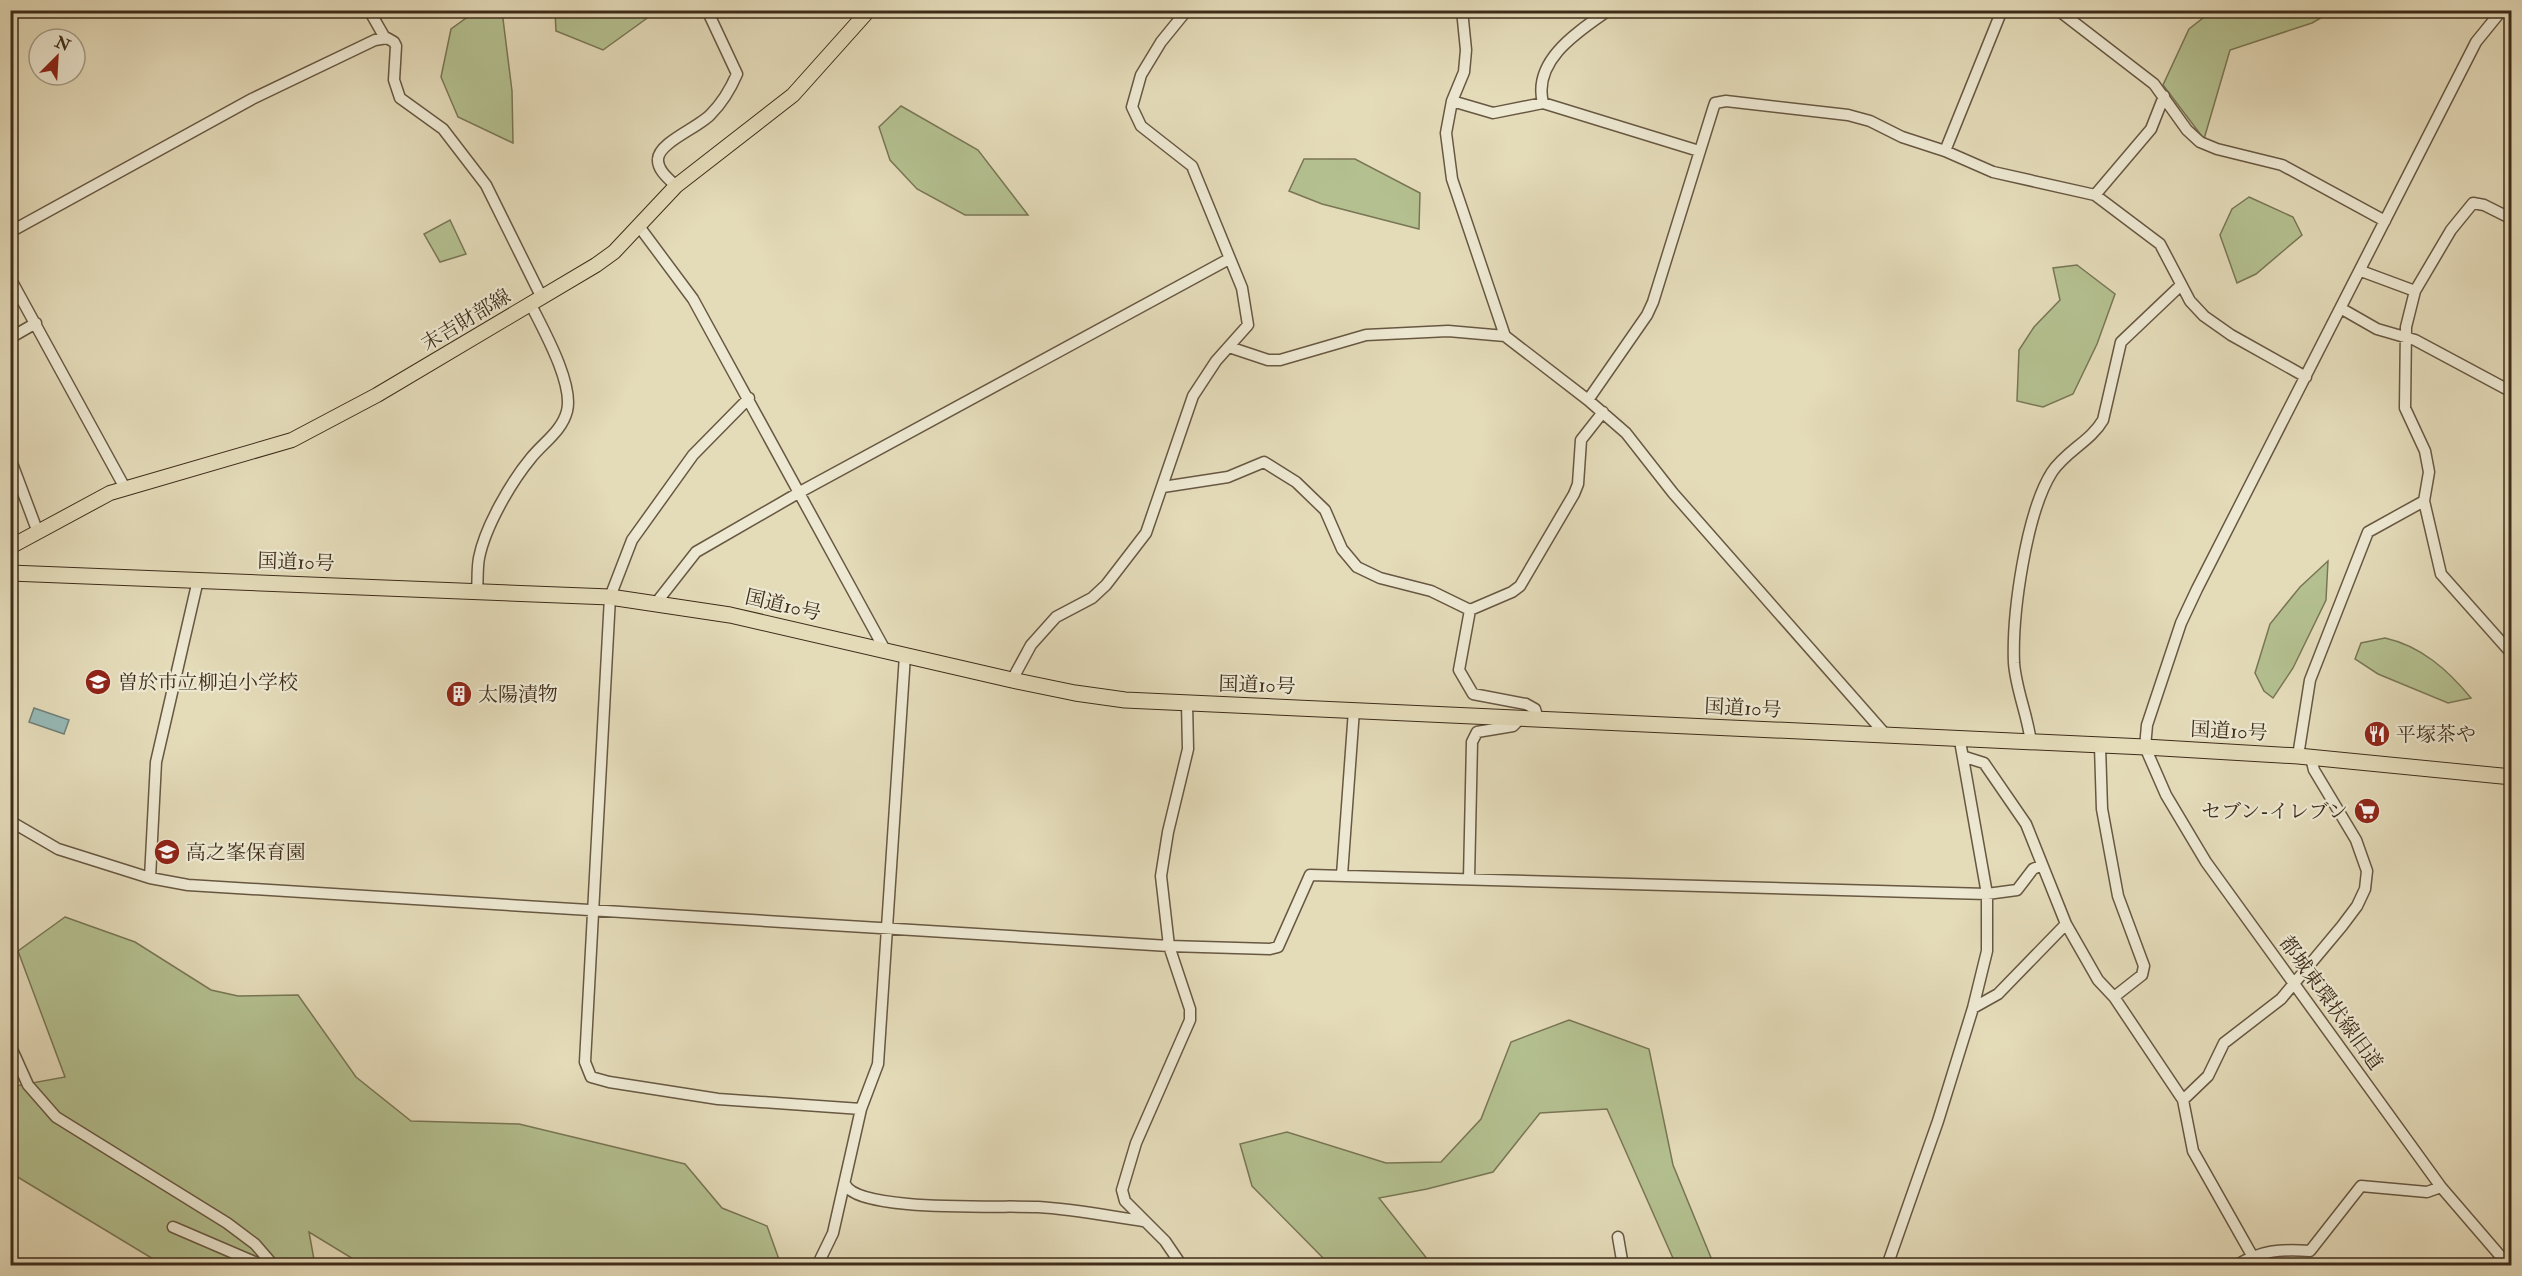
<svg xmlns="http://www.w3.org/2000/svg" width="2522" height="1276" font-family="'IM FELL Double Pica','Noto Serif JP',serif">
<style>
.green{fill:#b4c090;stroke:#797655;stroke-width:1.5}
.water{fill:#97b9b7;stroke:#738178;stroke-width:1.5}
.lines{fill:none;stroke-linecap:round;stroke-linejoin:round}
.minor-casing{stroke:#685842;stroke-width:13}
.major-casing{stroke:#3e2c1a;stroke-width:16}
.highway-casing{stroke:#3e2c1a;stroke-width:17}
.minor{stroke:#ede8d2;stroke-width:10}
.major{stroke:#e4dbb9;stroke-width:14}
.highway{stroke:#e4dbb9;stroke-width:15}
.labels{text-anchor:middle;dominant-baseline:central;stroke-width:4.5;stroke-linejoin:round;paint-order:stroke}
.street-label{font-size:20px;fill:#3e2c1a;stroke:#ede8d2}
.poi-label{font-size:20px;fill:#3e2c1a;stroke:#ede8d2;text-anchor:start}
</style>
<rect width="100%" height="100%" fill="#e4dbb9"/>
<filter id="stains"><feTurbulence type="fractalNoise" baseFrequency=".00333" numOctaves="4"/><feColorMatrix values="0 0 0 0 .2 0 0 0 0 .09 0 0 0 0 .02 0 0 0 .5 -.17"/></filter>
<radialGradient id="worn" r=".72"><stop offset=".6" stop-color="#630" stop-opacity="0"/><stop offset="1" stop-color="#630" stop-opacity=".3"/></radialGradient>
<path class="green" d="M476,11h26l10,80 1,52 -55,-26 -17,-40 10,-48z
M555,11v-1l102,1 -54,39 -47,-19z
M2212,11h121l-21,12 -82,27 -26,89 -41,-54 26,-56z
M901,106l77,44 50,65h-63l-48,-26 -27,-29 -11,-33z
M1304,159h51l65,34 -1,36 -97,-25 -33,-13z
M2249,197l44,20 9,18 -46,39 -19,9 -17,-48 12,-26z
M450,220l16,34 -26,8 -16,-28z
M2077,265l38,29 -18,50 -24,50 -30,13 -26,-6 2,-51 15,-23 26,-27 -7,-32z
M2328,561l-2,39 -33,68 -20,30 -9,-7 -9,-18 15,-49 30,-37z
M2385,638c36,8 63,32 86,60l-23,5 -70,-29 -23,-15 6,-16z
M65,917l70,25 76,48 27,6 60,-1 58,82 55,44 108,3 166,40 37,44 45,18 14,39h-418l-54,-33 6,33h-152l-152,-92 -1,-86 55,-10 -47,-126z
M1569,1020l80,29 24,116 41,100h-38l-69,-156 -67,4 -47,59 -66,17 -48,9 53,67h-102l-78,-79 -12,-42 47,-12 99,31 55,-1 40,-43 30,-77z"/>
<path class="water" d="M34,708l35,12 -5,14 -35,-12z"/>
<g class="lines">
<g class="minor-casing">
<path id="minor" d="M369,10l16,28
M1462,10l4,40 -2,22 -12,29 -6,32 6,46 53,157 83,64 38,33 47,60 213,242
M1609,10c-30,21 -77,50 -66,93l156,48
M2058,10l96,74 33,46 13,12 17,7 65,16 103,56
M2502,10l-26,32 -279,547 -16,34 -34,102 -2,22 21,48 40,67 235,325 68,79
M1452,101l41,12 50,-10
M1945,151l57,-141
M676,186c-7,-7 -19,-16 -18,-27 1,-17 42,-32 53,-45 12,-12 19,-24 26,-40l-30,-64
M2095,195l56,-66 13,-33
M638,225l55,74 192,351
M10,232l242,-133 123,-59 12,-2 7,4 2,4 -2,34 6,18 43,31 43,56 56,113
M2361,271l54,20
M10,278l115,210
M2342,309l35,20 38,11 97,52
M10,338l26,-15
M1229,347l39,13h12l86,-25 82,-4 57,5
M749,398l-56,57 -61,85 -22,57 -25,465 6,15 18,5 109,17 143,10
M1588,400l59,-85 6,-13 60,-193 2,-6 11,-2 122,14 22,6 32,16 43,14 48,21 102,23 65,49 30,57 14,15 27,19 75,42
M10,458l27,72
M1163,487l65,-10 36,-15 32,20 29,28 17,39 15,18 23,11 51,13 39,19 42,-18 8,-6 54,-92 4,-10 3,-44 22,-28
M2424,501l17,73 71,80
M477,590c1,-10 0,-22 2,-32 6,-31 32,-76 52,-100 12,-15 31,-27 36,-47 7,-27 -24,-82 -36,-106
M656,603l40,-51 104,-60 429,-233
M1470,610l-11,60 14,24 53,10 9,5 3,10
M1012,680l19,-35 25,-28 36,-19 14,-13 40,-52 47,-137 23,-35 32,-36 -6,-37 -50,-122 -51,-40 -9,-19 9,-32 20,-33 26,-32
M2031,743c-3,-27 -15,-53 -17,-80 -2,-49 12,-150 38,-191 14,-21 39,-31 51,-52l18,-78 60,-57
M2100,746l2,63 16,87 26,70 -2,9 -28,22
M2298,756l12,-76 58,-148 56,-31 5,-29 -4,-21 -20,-43 1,-81 9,-36 36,-61 22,-27 11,2 28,14
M1965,757l19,6 42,61 40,100 32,56 16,17 69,103 10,51 65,115
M10,821l48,28 92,29 38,7 981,61 101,3 8,-2 32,-72 677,19 30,-4 16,-21 9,-4
M1342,875l12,-165
M150,878l6,-116 42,-182
M1469,879l3,-137 5,-10 36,-6 8,-8
M1973,1008l25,-14 68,-70
M10,1045l18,40 28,32 171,106 28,21 19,22
M2183,1100l25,-24 16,-33 57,-44 61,-73 15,-20 8,-17 2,-18 -11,-31 -42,-70 -3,-12
M845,1184c12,29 161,21 193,23 35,2 70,9 105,14
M173,1227l91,39
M1618,1237l5,29
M817,1266l16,-33 28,-124 17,-45 27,-409
M1182,1266l-17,-25 -40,-40 -3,-11 14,-47 54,-123v-11l-21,-63 -8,-70 7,-44 20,-83 -1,-46
M1887,1266l51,-145 35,-113 14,-57v-57l-27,-153
M2235,1266c27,-16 44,-17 75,-15l51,-65 66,6 14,-5"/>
</g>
<g class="major-casing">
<path id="major" d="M10,547l100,-54 182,-53 85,-45 219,-130 18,-13 62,-66 117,-91 76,-85"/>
</g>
<g class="highway-casing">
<path id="highway" d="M10,573l600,24 120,18 282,65 63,13 50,7 1020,47 153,9 214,21"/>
</g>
<use href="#minor" class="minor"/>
<use href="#major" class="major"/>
<use href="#highway" class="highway"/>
</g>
<defs>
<g id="school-disc" transform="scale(1.35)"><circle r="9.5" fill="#8f2418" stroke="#ede8d2"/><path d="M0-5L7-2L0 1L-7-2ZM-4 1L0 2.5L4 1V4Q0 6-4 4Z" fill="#fff"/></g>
<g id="building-disc" transform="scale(1.35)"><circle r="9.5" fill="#8f2418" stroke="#ede8d2"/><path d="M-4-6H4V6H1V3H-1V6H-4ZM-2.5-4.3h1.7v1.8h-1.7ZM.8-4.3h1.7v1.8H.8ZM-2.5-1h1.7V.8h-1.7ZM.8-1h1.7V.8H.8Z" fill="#fff"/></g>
<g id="restaurant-disc" transform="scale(1.35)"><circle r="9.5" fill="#8f2418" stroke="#ede8d2"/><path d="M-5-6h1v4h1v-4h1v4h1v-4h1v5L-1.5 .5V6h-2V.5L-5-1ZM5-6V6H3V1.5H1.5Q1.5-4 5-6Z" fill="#fff"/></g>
<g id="supermarket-disc" transform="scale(1.35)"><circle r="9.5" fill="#8f2418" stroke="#ede8d2"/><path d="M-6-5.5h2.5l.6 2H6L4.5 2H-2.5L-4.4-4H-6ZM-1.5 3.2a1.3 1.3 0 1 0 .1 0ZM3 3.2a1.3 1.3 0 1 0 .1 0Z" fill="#fff"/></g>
</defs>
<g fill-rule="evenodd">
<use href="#school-disc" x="98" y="682"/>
<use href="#building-disc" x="459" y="694"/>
<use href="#restaurant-disc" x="2377" y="734"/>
<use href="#supermarket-disc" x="2367" y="811"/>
<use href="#school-disc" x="167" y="852"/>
</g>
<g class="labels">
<g class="street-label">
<text transform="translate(466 320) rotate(-31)">末吉財部線</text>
<text transform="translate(296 562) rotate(2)">国道10号</text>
<text transform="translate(783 605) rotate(13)">国道10号</text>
<text transform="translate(1257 685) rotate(2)">国道10号</text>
<text transform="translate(1743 708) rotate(3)">国道10号</text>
<text transform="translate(2229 731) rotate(3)">国道10号</text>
<text transform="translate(2331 1003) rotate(54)">都城東環状線旧道</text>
</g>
<g class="poi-label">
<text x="118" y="682">曽於市立柳迫小学校</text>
<text x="478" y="694">太陽漬物</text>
<text x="2396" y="734">平塚茶や</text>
<text x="2348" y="811" text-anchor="end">セブン-イレブン</text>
<text x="186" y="852">高之峯保育園</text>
</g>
</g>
<rect width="2522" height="1276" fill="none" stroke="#e4dbb9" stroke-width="36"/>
<rect x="12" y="12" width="2498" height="1252" fill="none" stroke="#3e2c1a" stroke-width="3"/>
<rect x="18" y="18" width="2486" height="1240" fill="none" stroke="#3e2c1a" stroke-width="1.5"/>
<g transform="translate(57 57) rotate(24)"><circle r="28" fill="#ede8d2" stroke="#a79d88" stroke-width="1.5"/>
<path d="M0-4.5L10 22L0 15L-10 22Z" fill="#8f2418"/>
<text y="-9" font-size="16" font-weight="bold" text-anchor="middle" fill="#3e2c1a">N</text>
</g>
<rect width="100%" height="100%" filter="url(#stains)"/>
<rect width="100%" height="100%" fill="url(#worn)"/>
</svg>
